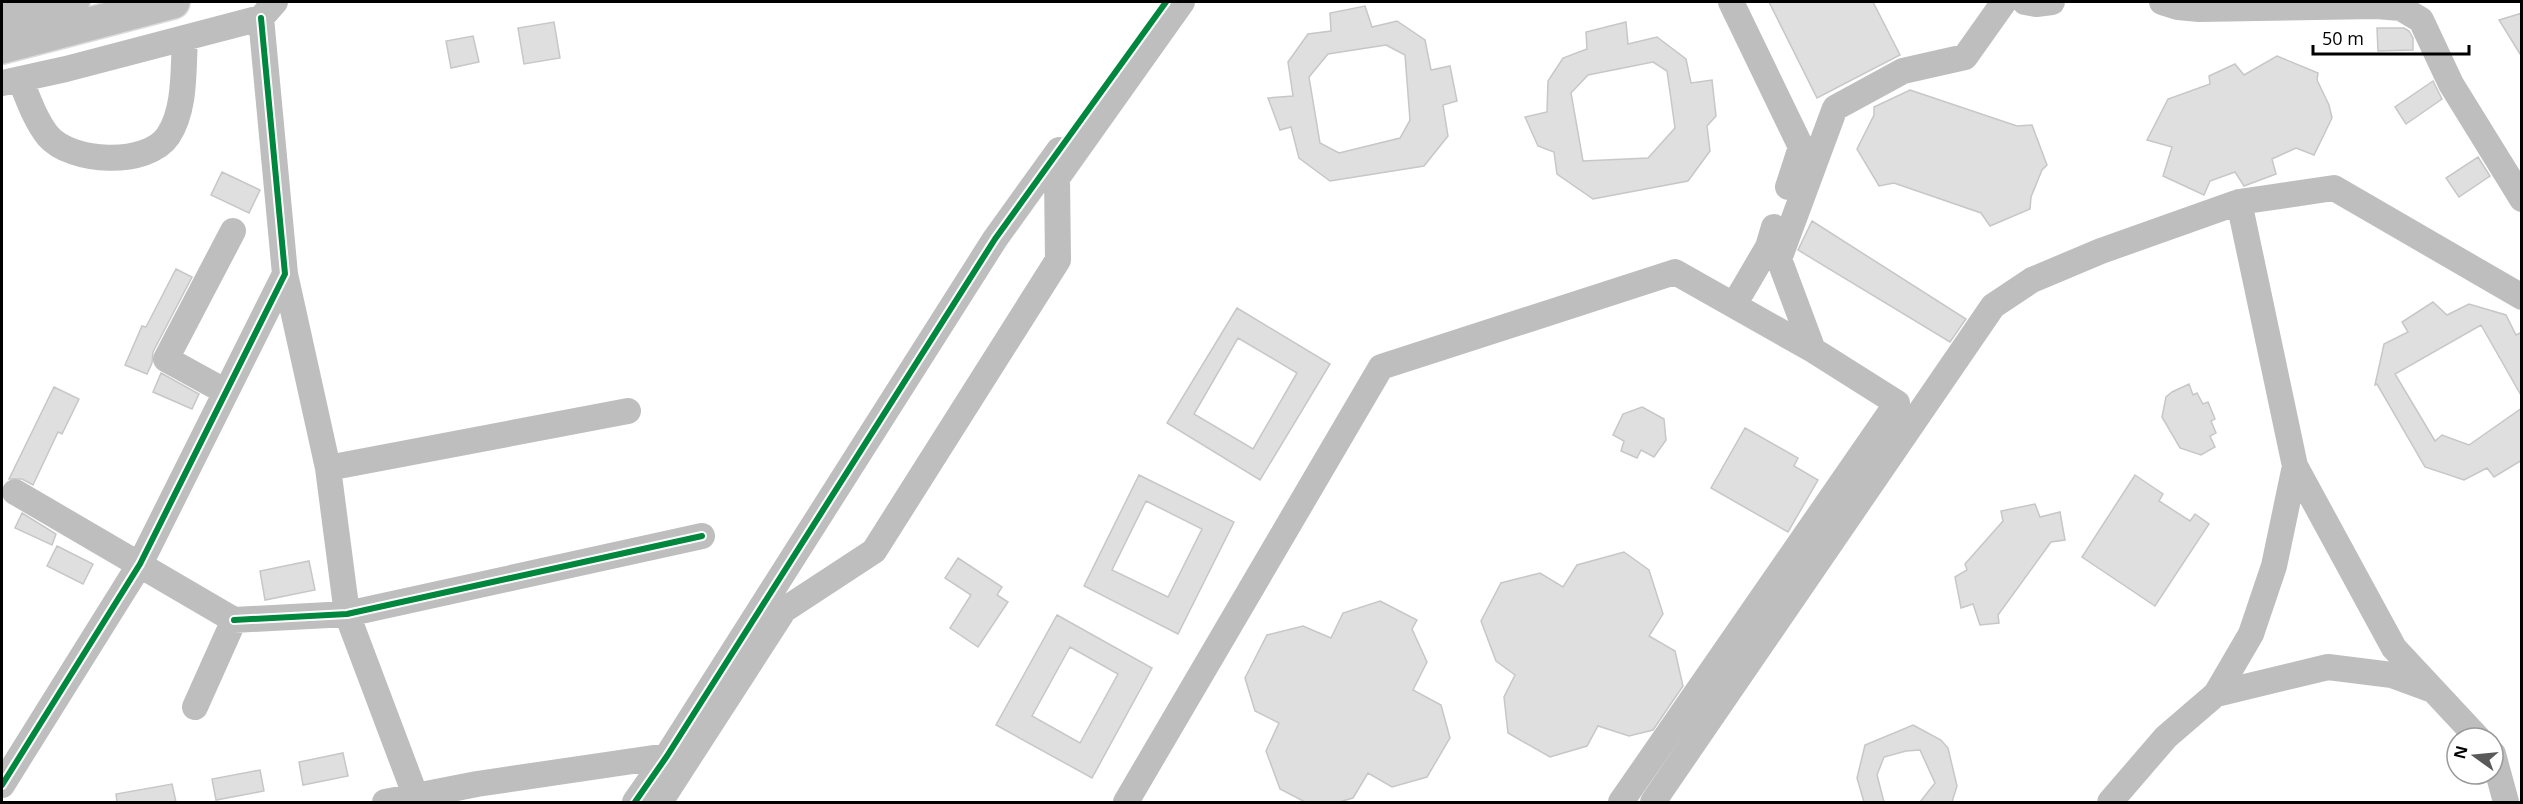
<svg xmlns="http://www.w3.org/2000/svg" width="2523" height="804" font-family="'Open Sans',sans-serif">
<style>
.building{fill:#dfdfdf;stroke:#c7c7c7;stroke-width:1.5;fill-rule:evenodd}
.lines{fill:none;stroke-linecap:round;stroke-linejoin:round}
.highway-casing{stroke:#dbdbdb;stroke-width:36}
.minor{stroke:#bebebe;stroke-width:26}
.highway{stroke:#bebebe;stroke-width:33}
.cycleway-casing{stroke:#fff;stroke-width:10}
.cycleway{stroke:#00873e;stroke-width:6}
</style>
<rect width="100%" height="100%" fill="#fff"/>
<path class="building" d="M1769,2h104l27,53 -83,43z
M1365,6l7,21 25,-6 28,19 6,30 19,-4 7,35 -14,4 5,31 -24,30 -94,15 -31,-23 -8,-31 -11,3 -12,-32 25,-2 -5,-34 20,-28 23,-3 -1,-18zM1386,45l19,10 5,65 -10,18 -61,15 -19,-10 -11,-66 19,-23z
M2522,13v44l-23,-37z
M554,22l6,36 -36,6 -6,-36z
M1626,22l2,22 29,-7 29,22 5,24 21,-3 4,36 -9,10 3,25 -22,30 -95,18 -36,-25 -3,-22 -16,-6 -13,-29 22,-5 1,-31 15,-23 24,-9 -1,-17zM1653,62l14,9 8,57 -27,30 -65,3 -12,-68 17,-18z
M2377,28h27l5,3 4,7v12l-35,1z
M473,36l6,26 -28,6 -5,-27z
M2277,56l41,17 -1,7 12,25 3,13 -18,37 -18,-7 -24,11 4,15 -32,12 -9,-14 -25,9 -6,14 -41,-19 9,-29 -25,-7 21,-41 42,-15 -1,-8 26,-12 9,11z
M2433,81l9,18 -36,25 -11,-17z
M1910,90l107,36 15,-1 15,40 -5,5 -11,27 -1,12 -40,17 -9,-13 -87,-30 -15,3 -22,-37 17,-34v-8z
M2478,157l12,19 -31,21 -13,-19z
M222,172l38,18 -11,23 -38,-18z
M1812,221l154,98 -16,23 -152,-92z
M176,269l16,8 -39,75 -1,11 -5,11 -22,-9 17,-39 4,1z
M2433,302l14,13 22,-11 37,11 10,20 6,-3v65l-41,-72 -86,49 40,67 7,-6 27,10 53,-37v52l-28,17 -7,-9 -23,12 -39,-13 -48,-83 -2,1 9,-41 24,-12 -6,-10z
M1237,308l93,56 -70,116 -93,-57zM1238,338l59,35 -44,76 -59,-35z
M161,373l38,21 -7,15 -39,-17z
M2189,384l4,11 4,-2 6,11 5,-2 7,17 -4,2 5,12 -6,3 5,11 -14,8 -21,-7 -18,-31 4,-20 6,-5z
M54,387l25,12 -17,35 -4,-2 -25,53 -11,-6h-13z
M1642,407l22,12 2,21 -12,17 -13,-7 -4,8 -16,-7 3,-10 -11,-6 10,-21z
M1745,428l53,30 -4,8 24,14 -30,52 -77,-44z
M1139,475l95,47 -56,112 -94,-48zM1146,501l56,28 -34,68 -56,-27z
M2135,475l28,19 -4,7 31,20 5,-7 14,10 -54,82 -73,-49z
M2035,504l5,13 20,-5 5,28 -14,2 -53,73 1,8 -19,2 -7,-21 -12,4 -6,-31 12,-7 -2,-6 38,-43 -2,-10z
M22,513l34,21 -4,11 -37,-17z
M57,546l36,18 -10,20 -36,-18z
M1624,552l25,18 14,44 -14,22 26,15 8,35 -30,44 -24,6 -31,-10 -11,20 -37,11 -42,-24 -4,-36 11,-22 -19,-14 -15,-40 20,-38 39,-10 23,14 14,-22z
M958,558l44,29 -5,8 11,7 -30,45 -28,-19 21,-33 -26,-17z
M309,561l6,29 -50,10 -5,-29z
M1380,601l37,19 -5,9 15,33 -14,28 28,15 9,33 -23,39 -35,10 -24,-14 -15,25 -14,4h-34l-25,-13 -14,-38 13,-28 -24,-12 -10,-33 22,-43 36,-9 28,12 12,-25z
M1057,615l95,53 -60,110 -96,-53zM1070,647l48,27 -38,69 -48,-27z
M1913,725l28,15 7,8 9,38 -5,16h-32l15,-19 -15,-33 -14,1 -22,6 -7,18 7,27h-20l-7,-24 8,-33z
M343,753l5,23 -45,9 -4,-23z
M260,770l4,21 -48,9 -4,-21z
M172,784l4,18h-59l-1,-8z"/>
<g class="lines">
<g class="highway-casing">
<path id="highway" d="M2,20l71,-18
M2,47l171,-45"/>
</g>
<path class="minor" d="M1731,2l70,145 -13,40
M2025,2l11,2 16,-2
M2162,2l16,5 21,2 177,-3 25,2 20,12 30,64 71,115
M20,79c8,19 15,41 28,57 23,27 99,31 120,0 18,-27 15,-67 17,-98
M2,83l64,-14 195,-51 14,-16
M2239,202l56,264 99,182 84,90
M285,274l43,194 19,146 69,183 -2,5
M1734,305l34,-58 6,-20
M226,392l-60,-33 67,-128
M328,468l300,-57
M15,492l219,128 -39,87
M234,620l113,-6 355,-78
M2216,694l35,-60 23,-68 21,-100
M2493,754l13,48
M2,785l138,-221 145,-290 -24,-256
M385,802l92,-18 190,-28
M635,802l32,-46 328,-517 64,-89
M660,802l124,-192 90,-59 184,-291 -1,-82 125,-176
M1126,802l255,-435 294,-95 138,78 -34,-91 56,-151 68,-37 62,-14 39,-55
M1621,802l276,-399 -84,-53
M1653,802l340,-496 39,-26 69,-29 138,-49 95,-14 188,109
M2110,802l56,-65 50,-43 112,-27 64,8 38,14"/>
<use href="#highway" class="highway"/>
<g class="cycleway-casing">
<path id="cycleway" d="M234,620l113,-6 355,-78
M2,785l138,-221 145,-290 -24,-256
M635,802l32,-46 328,-517 171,-237"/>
</g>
<use href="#cycleway" class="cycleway"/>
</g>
<rect width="2523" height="804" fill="none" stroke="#000000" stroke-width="6"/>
<g transform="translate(2475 756) rotate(285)"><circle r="28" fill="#ffffff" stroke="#999999" stroke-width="1.5"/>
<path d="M0-4.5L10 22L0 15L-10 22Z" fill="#595959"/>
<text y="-9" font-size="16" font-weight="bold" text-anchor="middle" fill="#000000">N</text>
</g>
<path d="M2313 45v9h156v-9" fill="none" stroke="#000000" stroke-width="3"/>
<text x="2322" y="45" font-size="18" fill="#000000" stroke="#ffffff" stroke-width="4.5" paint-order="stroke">50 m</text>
</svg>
